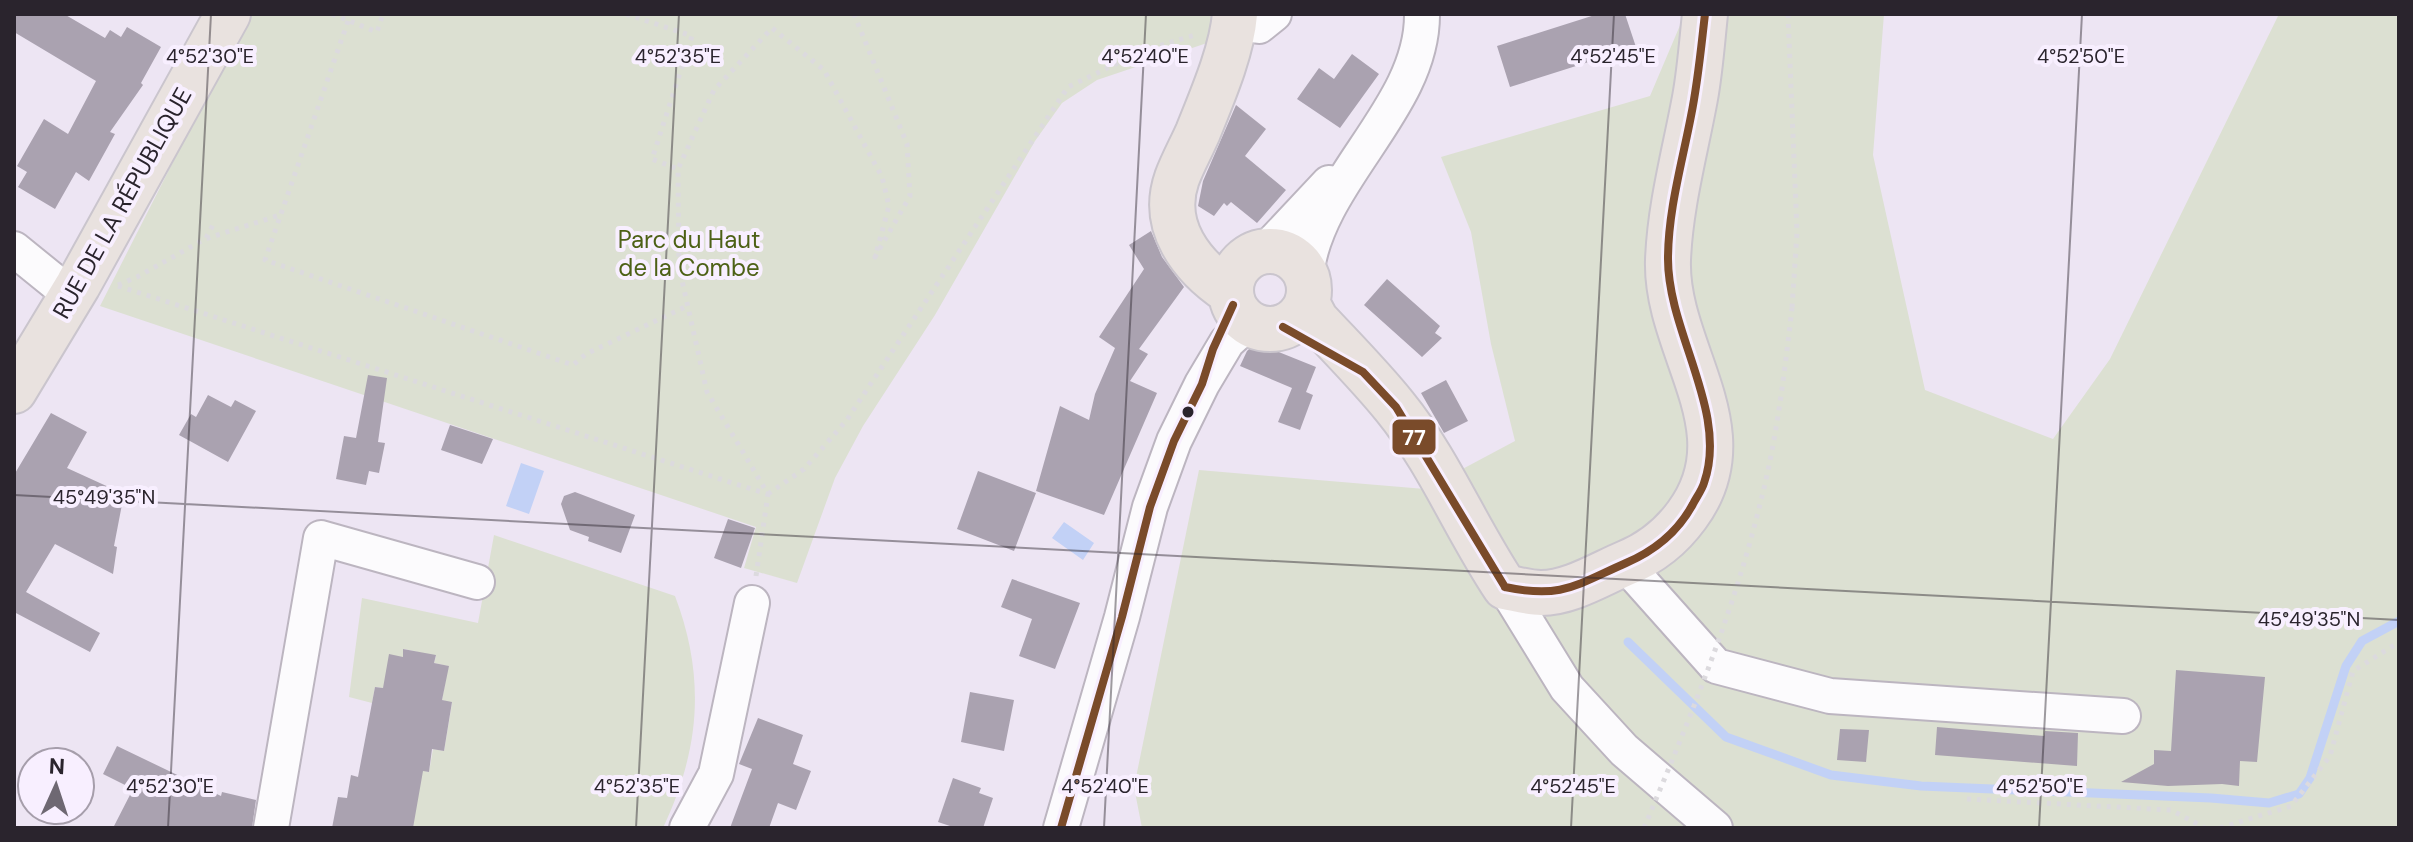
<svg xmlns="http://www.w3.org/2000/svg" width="2413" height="842" font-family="'DM Sans',sans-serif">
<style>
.green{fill:#dce0d2}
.water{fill:#c2d1f6}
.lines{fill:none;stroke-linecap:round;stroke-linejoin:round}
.stream{stroke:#c2d1f6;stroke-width:9}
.building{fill:#aaa2b0}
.minor-casing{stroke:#bcb5c0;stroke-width:38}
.major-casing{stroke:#cac5cd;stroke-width:48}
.path{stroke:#dcdade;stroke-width:5;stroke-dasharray:4 6;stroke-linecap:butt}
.minor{stroke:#fcfbfd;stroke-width:34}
.major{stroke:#e9e2df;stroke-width:44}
.path-bridge{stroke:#dcdade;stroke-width:5;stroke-dasharray:4 6;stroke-linecap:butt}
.bus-1-casing{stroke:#f8efff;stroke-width:14}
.bus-1{stroke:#7a4b2a;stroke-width:8}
.ticks{fill:none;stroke:#2a242d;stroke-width:2;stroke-opacity:0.45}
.bus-dot{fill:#2a242d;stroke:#f8efff;stroke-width:3}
.labels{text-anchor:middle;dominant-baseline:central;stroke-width:8;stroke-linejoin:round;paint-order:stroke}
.street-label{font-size:24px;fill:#2a242d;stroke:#f8efff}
.park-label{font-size:24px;fill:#4d6116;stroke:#f8efff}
.ticks-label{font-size:20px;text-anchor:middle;fill:#2a242d;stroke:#f8efff;stroke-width:8;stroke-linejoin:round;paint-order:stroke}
.line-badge{stroke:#f8efff;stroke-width:3}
.badge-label{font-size:22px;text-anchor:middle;font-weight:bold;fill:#fff}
</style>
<rect width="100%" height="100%" fill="#ede5f3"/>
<path class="green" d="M248,14h965l-3,28 -113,38 -35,23 -27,38 -100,174 -72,111 -28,52 -38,105 -53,-15 12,-41 -656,-221z
M1682,14h202l-11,141 52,235 128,49 57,-80 169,-345h120v806l-3,8h-1254l-8,-41 65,-317 226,19 90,-48 -24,-97 -20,-112 -30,-75 209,-61 31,-73z
M494,535l181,61c31,82 25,153 -12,232h-250l3,-59 13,3 4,-23 11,2 8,-48 -10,-3 6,-34 -14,-3 2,-7 -32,-7 -1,8 -20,31 -8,-1 -3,16 -23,-6 13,-99 116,25z"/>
<path class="water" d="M521,463l23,8 -15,43 -23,-8z
M1064,522l30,21 -11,17 -31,-22z"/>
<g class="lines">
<path class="stream" d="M1628,642l98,95 105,38 90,11 290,12 58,5 30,-9 11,-16 36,-112 16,-25 37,-20"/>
</g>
<path class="building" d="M14,14h50l41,24 5,-8 11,7 6,-10 34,20 -20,36 2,2 -33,47 5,2 -26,47 -13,-9 -21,37 -37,-22 9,-15 -10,-6 27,-47 24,15 28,-53 -82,-49z
M1598,14h27l11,33 -126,40 -13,-41z
M1352,54l27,20 -39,54 -43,-29 22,-31 15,11z
M1236,105l30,24 -21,27 41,34 -29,33 -26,-21 -4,4 -3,-3 -10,13 -16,-10 5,-25z
M1151,231l11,26 22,30 -45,62 9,5 -18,27 27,12 -53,122 -68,-24 24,-85 29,14 6,-26 20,-46 -16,-11 45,-68 -15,-24z
M1387,279l53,47 -5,7 7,5 -20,19 -58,-52z
M1256,343l60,24 -10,25 7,3 -13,35 -22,-8 14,-34 -52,-22 7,-15z
M368,375l19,3 -9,64 7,1 -6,30 -10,-2 -3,14 -30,-6 8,-43 12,2z
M1446,380l22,41 -24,12 -23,-40z
M208,395l23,12 4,-7 21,11 -28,51 -49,-27 12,-21 5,3z
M51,413l36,19 -20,36 57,26 -10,52 3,1 -4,27 -58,-30 -29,48 74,41 -10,19 -76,-40v-137z
M450,425l43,14 -11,25 -41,-14z
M978,471l58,22 -22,58 -57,-22z
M575,492l60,23 -14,38 -33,-12 1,-4 -19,-7 -9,-26 3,-8z
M728,519l27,9 -14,40 -27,-10z
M1012,579l68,24 -25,66 -36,-13 13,-37 -31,-12z
M403,649l33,6 -2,8 15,3 -7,34 10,2 -8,49 -12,-2 -3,23 -6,-1 -10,57h-81l6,-31 9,1 4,-23 7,2 17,-90 8,1 6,-34 14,3z
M2176,670l89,7 -8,85 -17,-1 -1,25 -17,-2 -54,2 -47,-4 33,-18v-14l17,1z
M970,692l44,8 -10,51 -43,-9z
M758,718l45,17 -10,29 18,7 -15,39 -18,-7 -9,25h-39l22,-59 -13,-5z
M1937,727l107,9 1,-5 33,2 -1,33 -142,-11z
M1840,729l29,1 -3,32 -29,-2z
M117,746l104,50 1,-4 34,8 -4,28h-139l20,-39 -30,-15z
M953,778l28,10 -2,5 14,5 -10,30h-27l-18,-6z"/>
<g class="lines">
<g class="minor-casing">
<path id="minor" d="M1235,23l24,3 15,-12
M14,249l58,47
M1266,250l63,-67
M1306,274c12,-96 117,-166 116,-260
M1625,564l91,102 114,30 293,20
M1505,587l62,101 57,62 91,78
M271,828l50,-290 156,44
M687,828l29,-54 36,-171
M1061,828l61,-211 28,-110 24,-66 28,-57 25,-42 21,-19"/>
</g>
<g class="major-casing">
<path id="major" d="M1231 290a39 39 0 1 1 78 0a39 39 0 1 1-78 0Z
M1230,292c-39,-26 -70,-66 -53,-114 6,-16 14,-30 21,-46 14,-35 34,-81 37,-118
M1307,303l9,17c26,28 55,57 79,87 44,54 71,122 110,180 11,2 24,6 36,6 29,0 59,-19 85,-30 25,-10 45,-26 61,-48 63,-85 -22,-165 -19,-255 2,-54 17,-108 27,-162 5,-27 7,-56 10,-84
M14,391l64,-106 150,-271"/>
</g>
<path class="path" d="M332,14l45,18 6,-18
M626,14l66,22 -40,123 26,10
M1788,14l9,218 -5,76
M348,21l-83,239 308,105 13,-11 101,-48
M206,238l7,-13
M118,285l19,-8 68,-38 75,-24
M118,286l649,208
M768,494l36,-25 42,-48 222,-334 77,-37 50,-15
M756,576l12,-82 -61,-102 -28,-125 -1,-98 36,-79 58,-62 52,42 58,107 7,29 -14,51 35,-61 -3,-52 -53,-130
M1967,799l204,11 34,18
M2220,828l71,-22 39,-50 23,-85 46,-29"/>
<use href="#minor" class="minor"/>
<use href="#major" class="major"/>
<path class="path-bridge" d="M1644,828c43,-103 87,-208 114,-316 18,-67 26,-135 34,-204"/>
<g class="bus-1-casing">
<path id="bus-1" d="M1283,327l80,45 33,35 109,180
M1505,587c57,12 71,-2 121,-24 28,-12 52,-31 67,-59 3,-6 9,-14 11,-21 25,-71 -36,-150 -36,-224 0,-48 14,-96 23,-143 7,-34 10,-68 14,-102
M1061,828l61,-211 28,-110 24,-66 28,-57 11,-35 20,-44"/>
</g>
<use href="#bus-1" class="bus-1"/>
</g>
<path class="ticks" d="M14,495l2385,125M168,828l43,-814M636,828l43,-814M1104,828l42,-814M1571,828l43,-814M2039,828l43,-814"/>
<circle class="bus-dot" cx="1188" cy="412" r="7"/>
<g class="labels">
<g class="street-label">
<text transform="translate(122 203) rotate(-61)">RUE DE LA RÉPUBLIQUE</text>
</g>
<g class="park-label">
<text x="689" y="239">Parc du Haut<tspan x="689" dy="28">de la Combe</tspan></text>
</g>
</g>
<g class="ticks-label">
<text x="210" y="63">4°52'30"E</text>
<text x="678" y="63">4°52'35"E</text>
<text x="1145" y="63">4°52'40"E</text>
<text x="1613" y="63">4°52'45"E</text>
<text x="2081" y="63">4°52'50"E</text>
<text x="104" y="504">45°49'35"N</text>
<text x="2309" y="626">45°49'35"N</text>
<text x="170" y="793">4°52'30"E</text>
<text x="637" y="793">4°52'35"E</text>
<text x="1105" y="793">4°52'40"E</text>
<text x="1573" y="793">4°52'45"E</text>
<text x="2040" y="793">4°52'50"E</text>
</g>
<rect class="line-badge" x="1391" y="418" width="46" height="38" rx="8" fill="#7a4b2a"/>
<g class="badge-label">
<text x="1414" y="445">77</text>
</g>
<rect width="2413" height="842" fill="none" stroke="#2a242d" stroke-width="32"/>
<g transform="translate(56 786) rotate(3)"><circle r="38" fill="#f8efff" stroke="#a69eab" stroke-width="2"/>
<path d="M0-6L14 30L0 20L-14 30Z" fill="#6e6872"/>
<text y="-12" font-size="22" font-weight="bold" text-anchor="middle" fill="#2a242d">N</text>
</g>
</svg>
